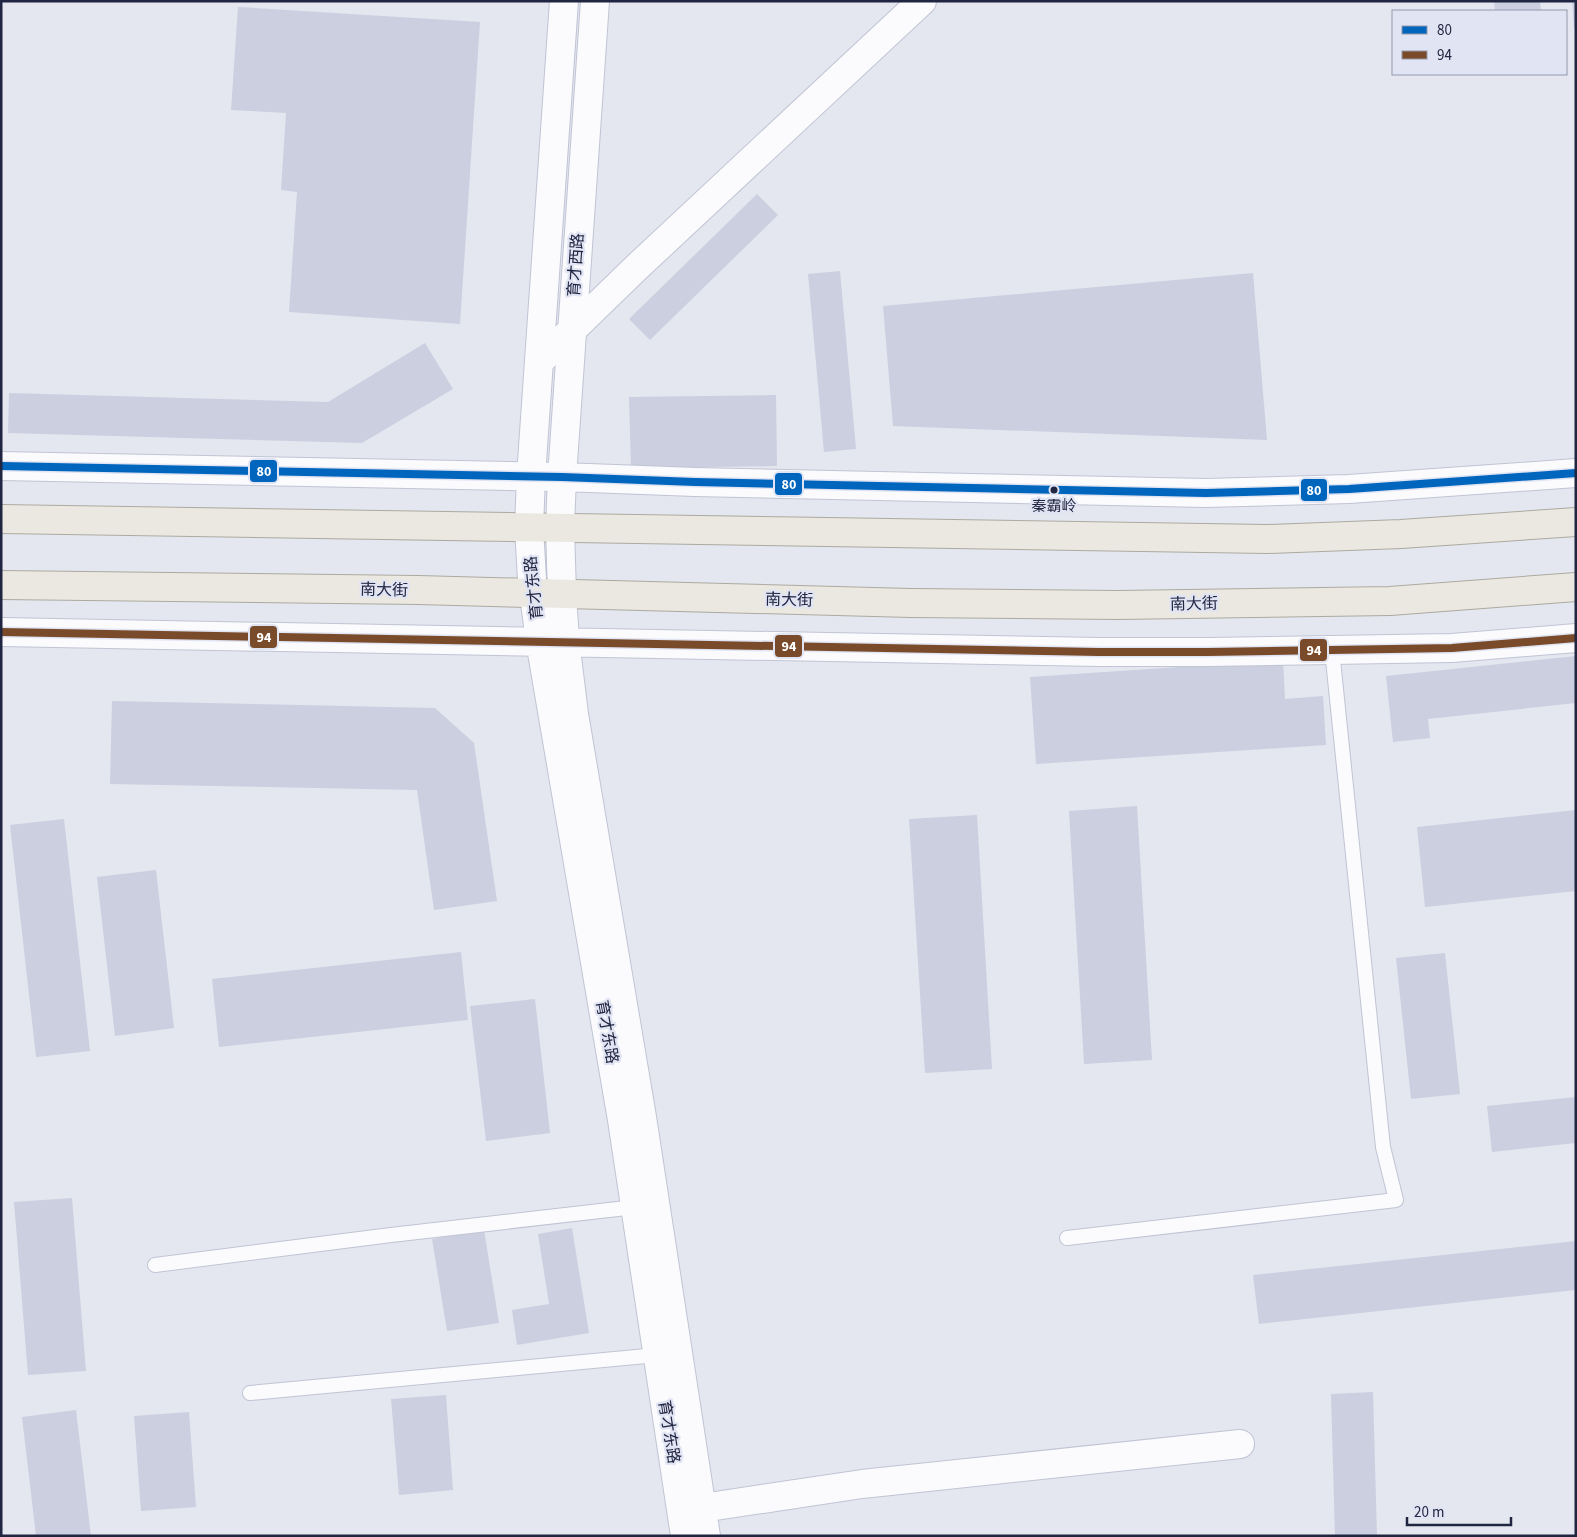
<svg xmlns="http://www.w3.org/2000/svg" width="1577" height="1537" font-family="'Source Sans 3','Noto Sans SC',sans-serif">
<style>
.building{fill:#cbcfe0}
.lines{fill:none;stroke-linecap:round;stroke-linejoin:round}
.service-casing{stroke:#c0c4d4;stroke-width:16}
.minor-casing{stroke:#c0c4d4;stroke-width:30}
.tertiary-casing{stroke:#c0c4d4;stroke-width:30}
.primary-casing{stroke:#acaaa0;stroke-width:30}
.service{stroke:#fbfbfd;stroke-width:14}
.minor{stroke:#fbfbfd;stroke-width:28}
.tertiary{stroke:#fbfbfd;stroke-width:28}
.primary{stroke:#eae8e1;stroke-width:28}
.bus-1-casing{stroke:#e0e4f3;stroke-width:11}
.bus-2-casing{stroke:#e0e4f3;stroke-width:11}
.bus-1{stroke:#0065bd;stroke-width:8}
.bus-2{stroke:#7a4b2a;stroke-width:8}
.bus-dot{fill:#202541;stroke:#e0e4f3;stroke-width:2}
.labels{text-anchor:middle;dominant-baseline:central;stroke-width:4.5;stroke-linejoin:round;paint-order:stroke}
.bus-label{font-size:15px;fill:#202541;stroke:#e0e4f3}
.street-label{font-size:16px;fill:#202541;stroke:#e0e4f3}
.line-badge{stroke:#e0e4f3;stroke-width:2}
.badge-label{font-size:14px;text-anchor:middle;font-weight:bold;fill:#fff}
</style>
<rect width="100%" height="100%" fill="#e4e7ef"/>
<path class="building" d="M1494,1h46l1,10h-46z
M1572,1h4v27h-2z
M238,7l242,15 -20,302 -171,-12 8,-120 -16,-2 5,-77 -55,-3z
M757,194l21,21 -128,125 -21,-21z
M840,271l16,178 -32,3 -16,-178z
M1253,273l14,167 -374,-14 -10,-120z
M425,343l28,46 -91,54 -354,-10 1,-40 319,9z
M776,395l1,71 -146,2 -2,-71z
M1576,656v47l-148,16 2,19 -37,4 -7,-66z
M1283,660l2,39 38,-3 3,49 -290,19 -6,-87z
M112,701l323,7 39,35 23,158 -63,9 -17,-120 -307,-6z
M1137,806l15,254 -68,4 -15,-253z
M1576,810v81l-151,16 -8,-80z
M977,815l15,254 -67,4 -16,-254z
M64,819l26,232 -54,6 -26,-232z
M156,870l18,158 -59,8 -18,-159z
M461,952l7,68 -249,27 -7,-68z
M1445,953l15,141 -49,5 -15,-141z
M535,999l15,134 -64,8 -16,-135z
M1576,1097v46l-84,9 -5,-46z
M72,1198l14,173 -58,4 -14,-173z
M572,1228l17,105 -72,12 -5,-35 37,-6 -11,-70z
M484,1230l15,93 -52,8 -15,-92z
M1576,1241v49l-317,34 -6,-49z
M1373,1392l4,144h-42l-4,-142z
M446,1395l7,95 -54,5 -8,-96z
M76,1410l15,126h-55l-14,-119z
M189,1412l7,95 -55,4 -7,-95z"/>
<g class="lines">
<g class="service-casing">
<path id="service" d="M1067,1238l329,-38 -13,-53 -51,-497
M155,1265l236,-30 244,-28
M250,1393l407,-38"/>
</g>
<g class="minor-casing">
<path id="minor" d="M539,362l98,-95 285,-266
M702,1508l160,-24 378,-40"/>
</g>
<g class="tertiary-casing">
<path id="tertiary" d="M564,1l-33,475 -2,52 3,51 8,62 82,479 63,416
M595,1l-33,476 -2,51 2,66 3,47 9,73 68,403 64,419
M1,466l561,11 133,5 511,11 143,-4 227,-16
M1,632l1098,20h109l244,-4 124,-10"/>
</g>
<g class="primary-casing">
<path id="primary" d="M1,519l1266,20 134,-5 175,-12
M1,585l417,5 493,13 207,2 272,-4 186,-14"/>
</g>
<use href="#service" class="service"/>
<use href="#minor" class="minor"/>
<use href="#tertiary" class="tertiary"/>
<use href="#primary" class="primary"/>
<g class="bus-1-casing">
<path id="bus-1" d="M1,466l561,11 133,5 511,11 143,-4 227,-16"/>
</g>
<g class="bus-2-casing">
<path id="bus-2" d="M1,632l1098,20h109l244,-4 124,-10"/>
</g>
<use href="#bus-1" class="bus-1"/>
<use href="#bus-2" class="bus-2"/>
</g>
<circle class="bus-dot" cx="1054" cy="490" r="4.5"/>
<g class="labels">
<g class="bus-label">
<text x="1054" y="506">秦霸岭</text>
</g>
<g class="street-label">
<text transform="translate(576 265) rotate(-86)">育才西路</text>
<text transform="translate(534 588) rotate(-96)">育才东路</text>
<text transform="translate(384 590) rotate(1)">南大街</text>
<text transform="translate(789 600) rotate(1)">南大街</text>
<text transform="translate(1194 604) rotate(-1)">南大街</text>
<text transform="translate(607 1032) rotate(80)">育才东路</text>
<text transform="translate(669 1432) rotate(81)">育才东路</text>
</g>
</g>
<g class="line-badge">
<rect x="249" y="459" width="29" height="24" rx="5" fill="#0065bd"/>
<rect x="774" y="472" width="29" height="24" rx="5" fill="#0065bd"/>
<rect x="1300" y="478" width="28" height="24" rx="5" fill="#0065bd"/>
<rect x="249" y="625" width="29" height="24" rx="5" fill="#7a4b2a"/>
<rect x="774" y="634" width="29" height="24" rx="5" fill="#7a4b2a"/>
<rect x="1299" y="638" width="29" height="24" rx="5" fill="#7a4b2a"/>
</g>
<g class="badge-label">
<text x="264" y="476">80</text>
<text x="789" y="489">80</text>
<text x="1314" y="495">80</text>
<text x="264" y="642">94</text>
<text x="789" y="651">94</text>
<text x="1314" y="655">94</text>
</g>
<rect width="1577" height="1537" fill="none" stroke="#202541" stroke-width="5"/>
<rect x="1392" y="10" width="175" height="65" fill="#e0e4f3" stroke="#9398ac"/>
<rect x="1402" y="26" width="25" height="8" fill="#0065bd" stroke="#9398ac"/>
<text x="1437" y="35" font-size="15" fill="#202541">80</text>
<rect x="1402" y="51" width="25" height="8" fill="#7a4b2a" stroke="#9398ac"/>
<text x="1437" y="60" font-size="15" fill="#202541">94</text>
<path d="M1407 1517v8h104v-8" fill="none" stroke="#202541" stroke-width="2.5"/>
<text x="1414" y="1517" font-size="15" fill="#202541" stroke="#e0e4f3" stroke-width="4" paint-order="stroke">20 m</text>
</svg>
